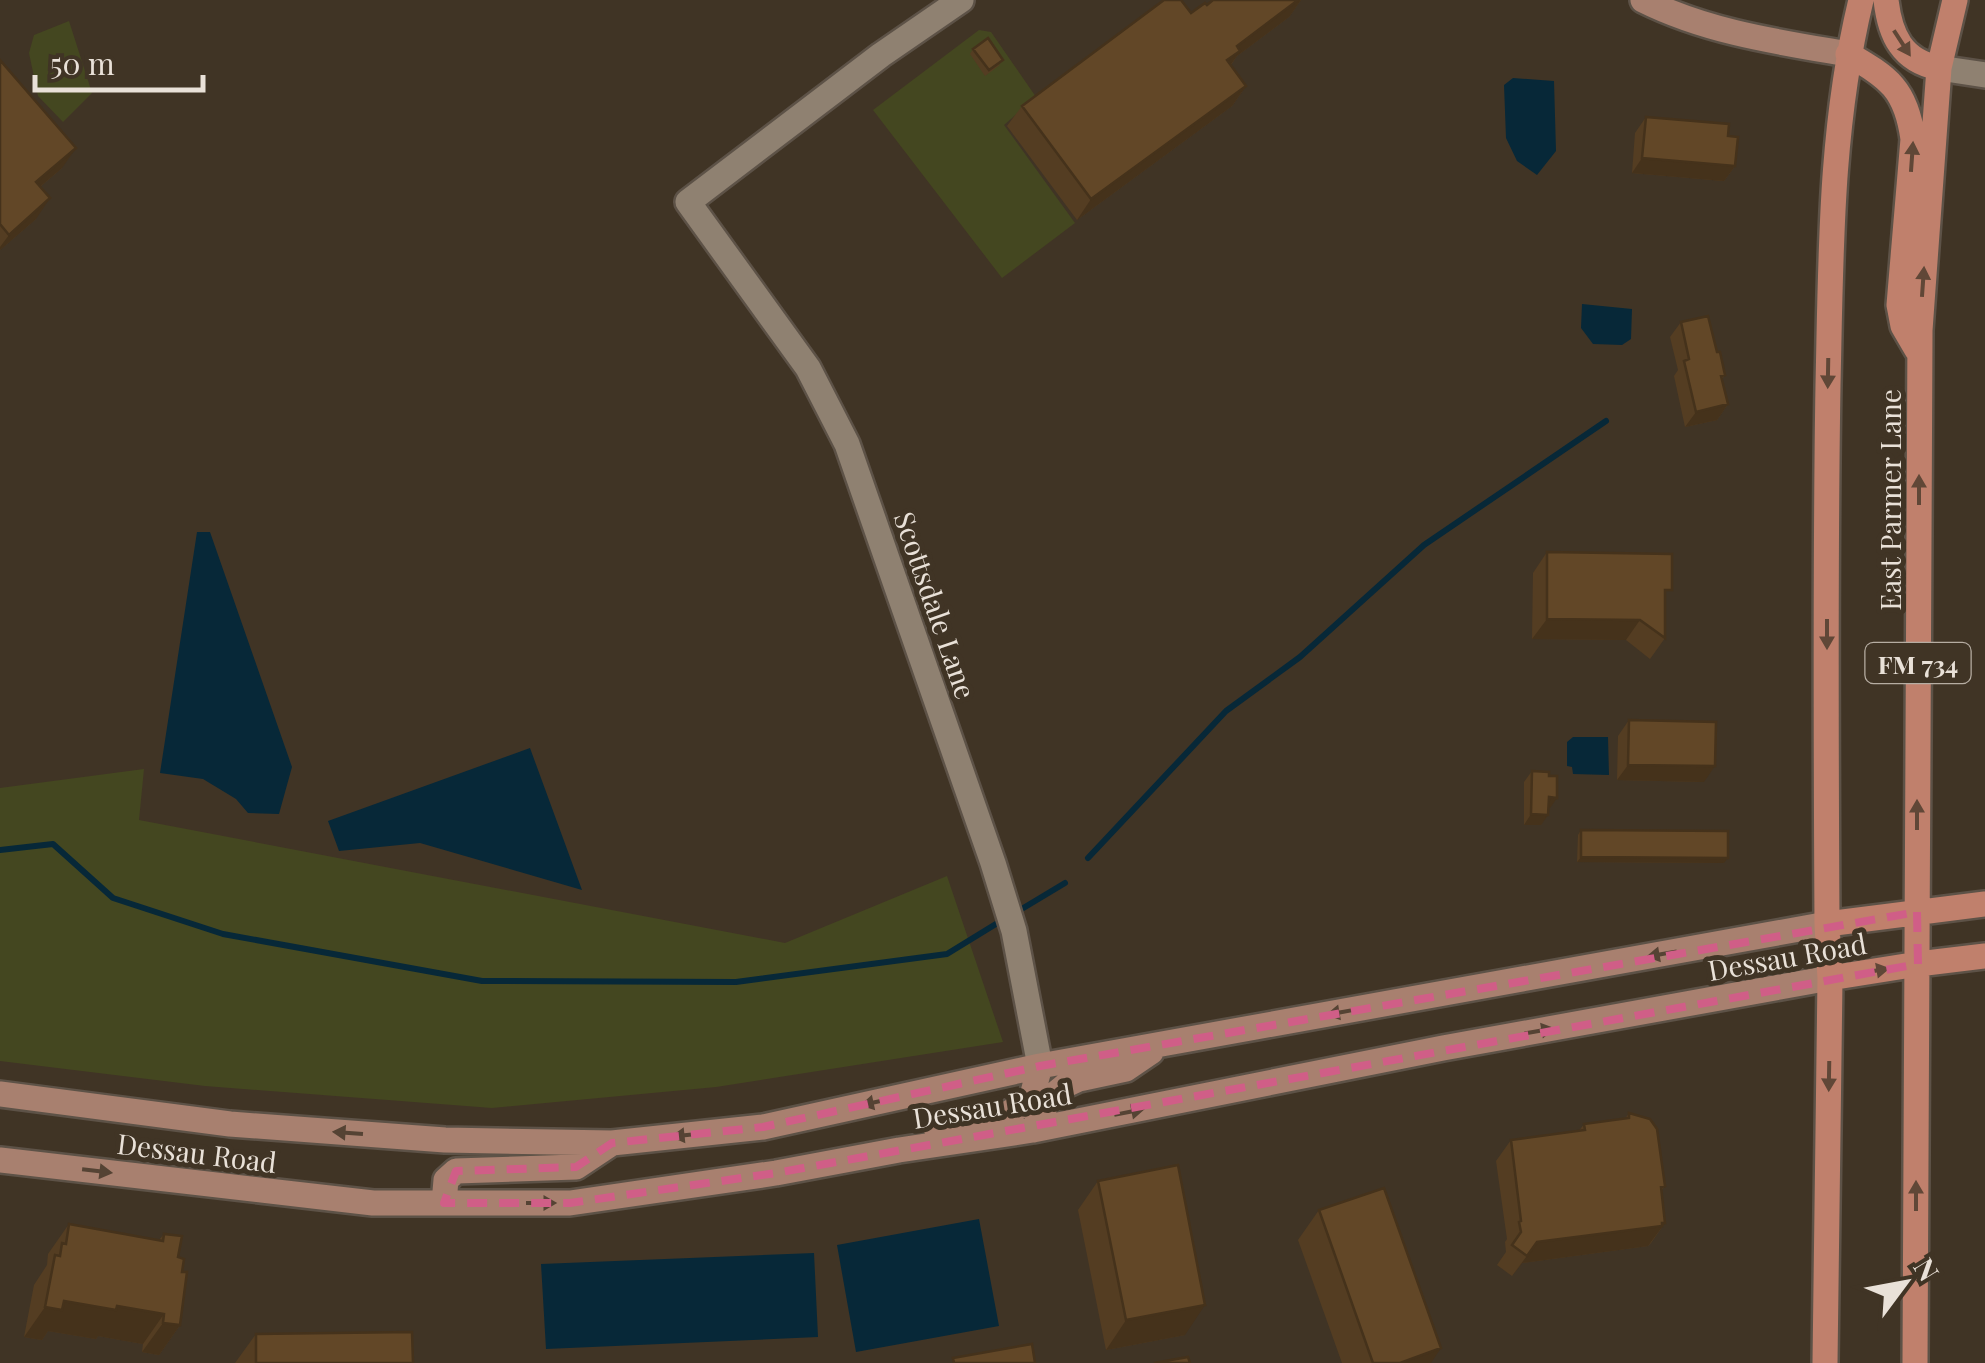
<svg xmlns="http://www.w3.org/2000/svg" width="1985" height="1363" font-family="'Playfair Display',serif">
<style>
.green{fill:#444720}
.water{fill:#072838}
.lines{fill:none;stroke-linecap:round;stroke-linejoin:round}
.stream{stroke:#072838;stroke-width:6}
.street-casing{stroke:#5d5247;stroke-width:30}
.secondary-casing{stroke:#5d5247;stroke-width:30}
.primary-casing{stroke:#5d5247;stroke-width:30}
.street{stroke:#8f8171;stroke-width:25}
.secondary{stroke:#a8806f;stroke-width:25}
.primary{stroke:#c0806c;stroke-width:25}
.wall{fill:#543d22}
.shaded-wall{fill:#45321b}
.building{fill:#624727;stroke:#45321b;stroke-width:2.5}
.oneway{fill:#604737}
.oneway2{fill:#554334}
.marked{fill:none;stroke:#d05e87;stroke-width:8;stroke-dasharray:20 12;stroke-linejoin:round}
.labels{text-anchor:middle;dominant-baseline:central;stroke-width:10;stroke-linejoin:round;paint-order:stroke}
.shield{fill:#403425;stroke:#b6ada2;stroke-width:2.5}
.shield-label{font-size:25px;font-weight:bold;fill:#e9e1d8}
.street-label{font-size:28px;fill:#e9e1d8;stroke:#403425}
</style>
<rect width="100%" height="100%" fill="#403425"/>
<path class="green" d="M69,21l23,72 -29,29 -25,-26 -9,-43 5,-18z
M979,30l12,2 45,65 -32,28 71,98 -73,55 -129,-168z
M144,769l-5,51 646,123 162,-67 56,166 -287,45 -224,21 -287,-22 -205,-25v-273z"/>
<path class="water" d="M1513,78l41,3 2,70 -19,24 -20,-14 -11,-23 -2,-53z
M1582,304l50,5 -1,30 -9,6 -29,-1 -12,-16z
M197,532h13l82,235 -13,47 -31,-1 -12,-14 -33,-20 -43,-6z
M1573,737h35l1,38 -36,-1 -1,-7 -5,-1v-24z
M530,748l52,142 -162,-47 -81,8 -11,-30z
M979,1219l20,107 -143,26 -19,-107z
M814,1253l4,84 -272,12 -5,-85z"/>
<g class="lines">
<path class="stream" d="M0,850l53,-6 60,54 110,36 259,47 254,1 211,-28 57,-35
M1088,858l138,-147 74,-54 124,-112 182,-124
M1015,913l50,-30"/>
<g class="street-casing">
<path id="street" d="M961,0l-80,55 -193,147 120,166 39,76 146,419 21,68 26,135
M1939,68l46,7"/>
</g>
<g class="secondary-casing">
<path id="secondary" d="M1643,0c64,32 135,42 205,54
M0,1094l230,30 215,16 167,3 151,-16 277,-61 787,-142
M936,1128l69,-13 26,-15 9,-34
M1033,1130l16,-31 17,-14 13,-6 47,-10 25,-17
M0,1160l373,43h197l206,-30 123,-23 134,-20 410,-82 387,-70
M444,1203l2,-23 10,-9 120,-4 36,-24"/>
</g>
<g class="primary-casing">
<path id="primary" d="M1886,0c4,35 16,61 53,68
M1848,54c41,24 58,35 65,85l-14,166 4,21 14,24
M1827,924l158,-20
M1830,978l88,-14 67,-8
M1825,1363l5,-385 -3,-54c-1,-180 -2,-360 1,-539 3,-131 2,-257 33,-385
M1915,1363l5,-1033 19,-262 16,-68"/>
</g>
<use href="#street" class="street"/>
<use href="#secondary" class="secondary"/>
<use href="#primary" class="primary"/>
</g>
<path class="wall" d="M1213,0h88l-12,17 -52,39 -6,9 15,21 -14,20 -155,114 -70,-94 15,-20z
M973,49l27,16 -15,11 -15,-22z
M0,60l62,108 -22,19 -4,32 -36,31z
M1646,117l82,19 7,30 -11,15 -92,-8 3,-40z
M1681,322l36,30 8,23 -3,4 6,25 -11,16 -32,7 -11,-51 4,-6 -8,-33z
M1547,552l118,48v38l-15,21 -24,-19 -94,-1 1,-66z
M1629,720l75,62 -87,-2 1,-44z
M1532,771l18,37h-2l-7,17h-17v-43z
M1581,830l143,33 -147,-1 1,-27z
M1629,1113l36,73 -4,5 4,32 -14,20 -3,3 -126,17 -10,13 -15,-11 9,-13 -1,-10 2,-3 -11,-78 15,-21 68,-9 5,-7 41,-5z
M1098,1181l87,154 -79,15 -28,-140z
M1319,1210l112,153h-89l-44,-123z
M69,1224l90,16 5,-6 14,23 4,15 -2,53 -21,30 -17,-3 1,-8 -45,-8 -2,3 -48,-8 -6,9 -18,-3 10,-52 13,-20 1,-11z
M256,1334l157,29h-178z"/>
<path class="shaded-wall" d="M1298,0h3l-12,17 -52,39 -11,15 -13,10 24,-35z
M1246,86l-14,20 -155,114 14,-21z
M76,148l-14,20 -40,34 14,-20z
M1642,158l93,8 -11,15 -92,-8z
M50,198l-14,21 -36,31v-3l9,-12z
M1728,404l-11,16 -32,7 11,-15z
M1547,619l93,1 -14,20 -94,-1z
M1628,765l87,1 -11,16 -87,-2z
M1549,797l8,1 -7,10h-9z
M1531,814l17,1 -7,10h-17z
M1581,857l147,1 -4,5 -147,-1z
M1665,1223l-17,23 -126,17 -10,13 25,-34z
M64,1301l53,5 47,8 -21,30 -45,-8 -2,3 -48,-8 -6,9 -18,-3 21,-30z
M1205,1305l-20,30 -79,15 20,-30z
M163,1323l17,2 -21,30 -17,-3z
M1441,1348l-10,15h-31z"/>
<path class="building" d="M1164,0h17l10,13 14,-10 2,2 6,-5h85l-61,46 3,5 -13,9 19,26 -155,113 -69,-93z
M988,38l15,22 -14,10 -16,-21z
M0,60l76,88 -40,34 14,16 -41,37 -9,-11z
M1646,117l83,7 -1,12 10,1 -3,29 -93,-8z
M1708,316l9,36h3l5,23 -4,1 7,28 -32,8 -12,-51 5,-2 -8,-37z
M1547,552l125,2v36h-7v48l-25,-18 -93,-1z
M1629,720l87,2 -1,44 -87,-1z
M1532,771l17,1v4h8v22l-8,-1 -1,18 -17,-1z
M1581,830l147,1v27l-147,-1z
M1629,1113l21,6 7,10 8,57 -4,1 4,36h-3v3l-125,16 -10,14 -15,-11 9,-13 -2,-10 2,-1 -10,-81 74,-10 -1,-6 45,-6z
M1178,1165l27,140 -79,15 -28,-139z
M1384,1188l57,160 -41,15h-27l-54,-153z
M69,1224l94,17 1,-7 18,2 -4,21 6,2 -2,13h5l-7,53 -17,-2 1,-9 -47,-8 -1,4 -52,-9 -2,9 -17,-3 10,-52 5,1 2,-13 4,1z
M412,1332l1,31h-157v-29z
M1032,1344l3,19h-81l-1,-5z
M1188,1357l2,6h-36z"/>
<defs><path id="oneway-solid" d="M-6-.8H1V-3.2L6.5 0L1 3.2V.8H-6Z" transform="scale(2.5)"/></defs>
<g class="oneway">
<use href="#oneway-solid" transform="translate(1902 43) rotate(57)"/>
<use href="#oneway-solid" transform="translate(1912 157) rotate(-86)"/>
<use href="#oneway-solid" transform="translate(1923 282) rotate(-86)"/>
<use href="#oneway-solid" transform="translate(1828 373) rotate(91)"/>
<use href="#oneway-solid" transform="translate(1919 490) rotate(-90)"/>
<use href="#oneway-solid" transform="translate(1827 634) rotate(90)"/>
<use href="#oneway-solid" transform="translate(1917 815) rotate(-90)"/>
<use href="#oneway-solid" transform="translate(1874 971) rotate(-10)"/>
<use href="#oneway-solid" transform="translate(1829 1076) rotate(91)"/>
<use href="#oneway-solid" transform="translate(1916 1196) rotate(-90)"/>
</g>
<g class="oneway2">
<use href="#oneway-solid" transform="translate(1662 954) rotate(170)"/>
<use href="#oneway-solid" transform="translate(1342 1012) rotate(170)"/>
<use href="#oneway-solid" transform="translate(1539 1031) rotate(-10)"/>
<use href="#oneway-solid" transform="translate(876 1102) rotate(168)"/>
<use href="#oneway-solid" transform="translate(1129 1112) rotate(-11)"/>
<use href="#oneway-solid" transform="translate(348 1133) rotate(-176)"/>
<use href="#oneway-solid" transform="translate(687 1135) rotate(174)"/>
<use href="#oneway-solid" transform="translate(97 1171) rotate(7)"/>
<use href="#oneway-solid" transform="translate(541 1203)"/>
</g>
<path class="marked" d="M1917,912l1,52 -1142,209 -206,30h-126l12,-32 120,-4 36,-24 151,-16 277,-61z"/>
<g class="labels">
<rect class="shield" x="1865.5" y="643" width="105" height="40" rx="8"/>
<g class="shield-label">
<text x="1918" y="663">FM 734</text>
</g>
<g class="street-label">
<text transform="translate(1889 500) rotate(-90)">East Parmer Lane</text>
<text transform="translate(936 605) rotate(71)">Scottsdale Lane</text>
<text transform="translate(1787 956) rotate(-10)">Dessau Road</text>
<text transform="translate(992 1105) rotate(-9)">Dessau Road</text>
<text transform="translate(197 1152) rotate(7)">Dessau Road</text>
</g>
</g>
<g transform="translate(1905 1283) rotate(58)" stroke="#403425" stroke-width="8" paint-order="stroke">
<path d="M0-8L18 38L0 25L-18 38Z" fill="#e9e1d8"/>
<text y="-15" font-size="28" font-weight="bold" text-anchor="middle" fill="#e9e1d8">N</text>
</g>
<path d="M35 75v15h168v-15" fill="none" stroke="#e9e1d8" stroke-width="5"/>
<text x="50" y="75" font-size="30" fill="#e9e1d8" stroke="#403425" stroke-width="8" paint-order="stroke">50 m</text>
</svg>
